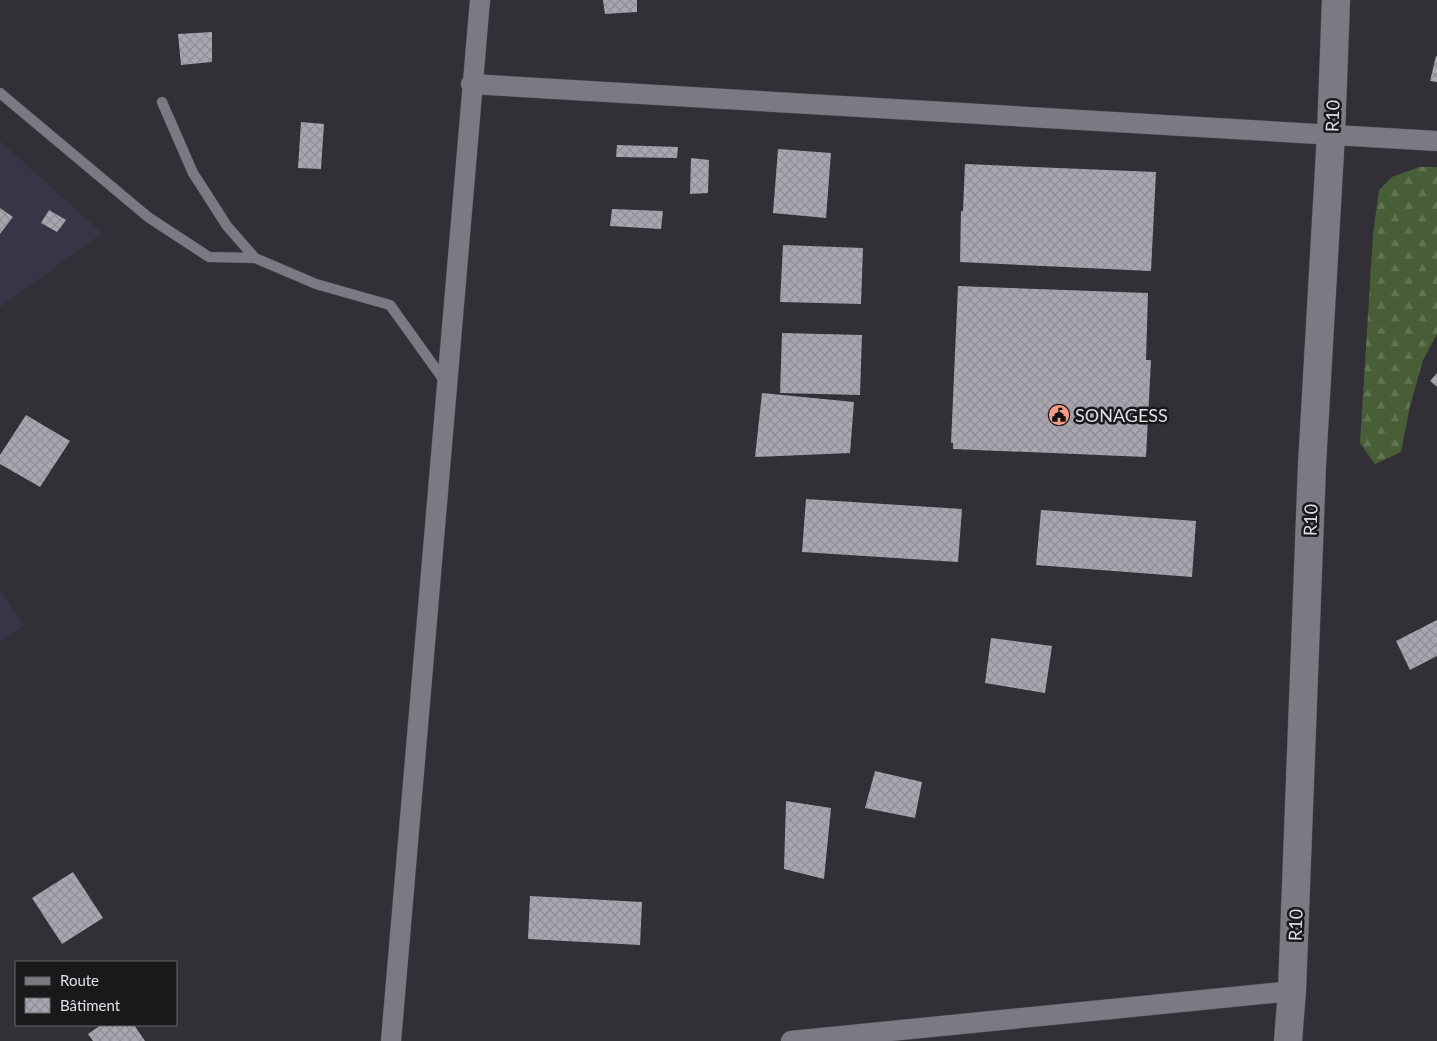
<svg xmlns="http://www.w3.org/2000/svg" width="1437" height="1041" font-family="Lato,sans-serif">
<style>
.medical{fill:#393546}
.forest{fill:url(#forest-firs)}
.building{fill:url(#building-cross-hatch)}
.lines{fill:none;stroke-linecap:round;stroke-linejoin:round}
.lane-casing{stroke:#4e4b52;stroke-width:11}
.street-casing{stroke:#4e4b52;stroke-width:21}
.secondary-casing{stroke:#4e4b52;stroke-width:29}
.lane{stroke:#7c7983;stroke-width:10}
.street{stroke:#7c7983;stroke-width:20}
.secondary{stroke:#7c7983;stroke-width:28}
.labels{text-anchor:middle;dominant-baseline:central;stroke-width:5;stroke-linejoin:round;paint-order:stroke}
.street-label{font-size:18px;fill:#e1dfe5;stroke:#19181b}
.poi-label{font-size:18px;fill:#e1dfe5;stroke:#19181b;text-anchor:start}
</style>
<defs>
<pattern id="forest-firs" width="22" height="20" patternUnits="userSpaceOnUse" patternTransform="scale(1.25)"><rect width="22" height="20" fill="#485e36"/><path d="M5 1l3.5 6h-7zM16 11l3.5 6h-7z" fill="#627553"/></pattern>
<pattern id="building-cross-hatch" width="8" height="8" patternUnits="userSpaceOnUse" patternTransform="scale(1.25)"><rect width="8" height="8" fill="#aaa6b0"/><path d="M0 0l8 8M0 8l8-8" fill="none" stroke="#908d95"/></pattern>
</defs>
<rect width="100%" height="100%" fill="#322f37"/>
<path class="medical" d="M0,141l102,92 -102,74z
M0,590l24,36 -24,16z"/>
<path class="forest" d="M1419,167h18v167l-14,26 -13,46 -9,46 -26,12 -15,-21 13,-209 6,-44 13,-13z"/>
<path class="building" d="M603,0h34v12l-32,2z
M212,32v30l-31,3 -3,-31z
M1436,56h1v26l-7,-1z
M301,122l23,2 -3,45 -23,-1z
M617,145l61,2 -1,11 -61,-1z
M778,149l53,4 -5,65 -53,-5z
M691,158l18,2 -1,33 -18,1z
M965,164l191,8 -5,99 -191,-9 1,-51h2z
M0,208l13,9 -13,17z
M612,209l51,2 -2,18 -51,-3z
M49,210l17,10 -9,12 -16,-9z
M783,245l80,3 -2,56 -81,-2z
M958,286l190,7 -2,67h5l-5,97 -193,-8v-6h-2z
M782,333l80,2 -2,60 -80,-2z
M1437,373v14l-7,-6z
M762,393l92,9 -4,51 -95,4z
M26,415l44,26 -30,46 -40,-23v-9z
M806,499l156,10 -4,53 -156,-10z
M1041,510l155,11 -4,56 -156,-12z
M1437,620v36l-27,14 -14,-29z
M991,638l61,8 -7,47 -60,-10z
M875,771l47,11 -7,36 -50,-10z
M786,801l45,7 -7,71 -40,-10z
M73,872l30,46 -41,26 -30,-46z
M530,896l112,6 -2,43 -112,-6z
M101,1025h33l11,16h-52l-5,-7z"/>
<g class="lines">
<g class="lane-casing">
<path id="lane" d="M0,93l148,124 61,40 46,1 61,26 74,21 56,78
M162,102l31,71 34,53 28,32"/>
</g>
<g class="street-casing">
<path id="street" d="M471,84l966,57
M391,1041l89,-1041
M791,1041l501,-50"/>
</g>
<g class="secondary-casing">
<path id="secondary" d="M1288,1041l4,-50 20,-526 19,-331 5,-134"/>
</g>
<use href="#lane" class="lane"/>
<use href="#street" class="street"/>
<use href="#secondary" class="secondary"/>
</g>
<defs>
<g id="civic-disc" transform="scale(1.125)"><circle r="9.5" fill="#f49e87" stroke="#19181b"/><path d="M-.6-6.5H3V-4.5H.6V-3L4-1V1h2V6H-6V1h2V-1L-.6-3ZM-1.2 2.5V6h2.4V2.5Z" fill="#111"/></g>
</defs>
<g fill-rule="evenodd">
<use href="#civic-disc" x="1059" y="415"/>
</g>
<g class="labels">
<g class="street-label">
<text transform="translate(1332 116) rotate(-88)">R10</text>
<text transform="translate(1310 520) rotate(-88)">R10</text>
<text transform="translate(1295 925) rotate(-88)">R10</text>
</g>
<g class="poi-label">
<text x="1075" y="415">SONAGESS</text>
</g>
</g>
<rect x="15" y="961" width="162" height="65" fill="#19181b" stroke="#69686c"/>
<rect x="25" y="977" width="25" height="8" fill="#7c7983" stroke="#69686c"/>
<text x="60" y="986" font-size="15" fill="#e1dfe5">Route</text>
<rect x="25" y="998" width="25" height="15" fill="url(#building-cross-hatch)" stroke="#69686c"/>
<text x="60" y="1011" font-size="15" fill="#e1dfe5">Bâtiment</text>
</svg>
